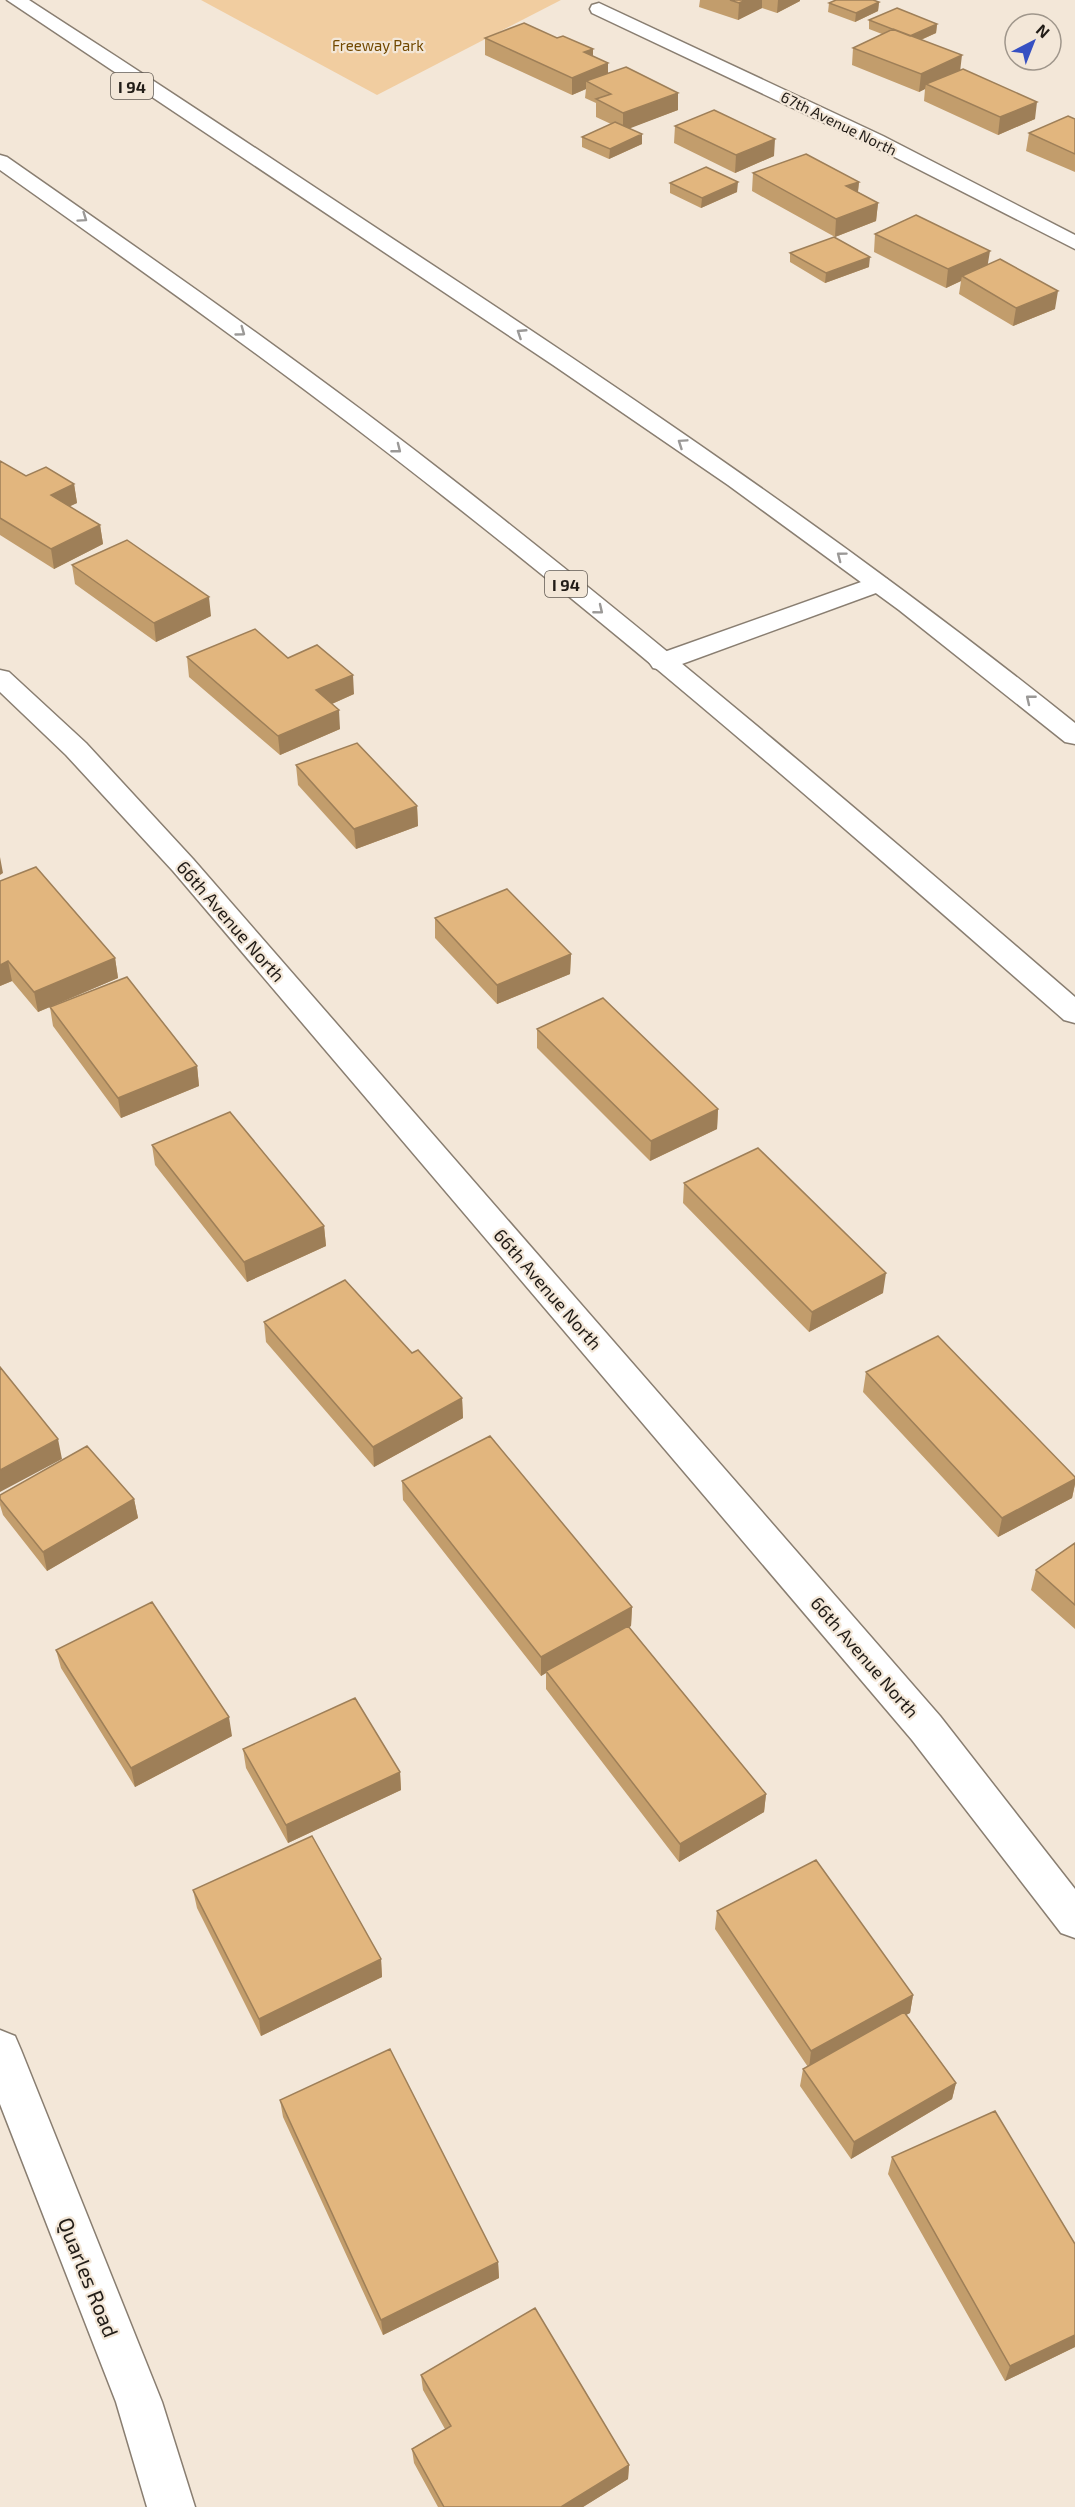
<svg xmlns="http://www.w3.org/2000/svg" width="1075" height="2507" font-family="'Exo 2',sans-serif">
<style>
.green{fill:#f1cda0}
.lines{fill:none;stroke-linecap:round;stroke-linejoin:round}
.service-casing{stroke:#897e71;stroke-width:3}
.minor-casing{stroke:#897e71;stroke-width:3}
.motorway-casing{stroke:#897e71;stroke-width:3}
.service{fill:#fff;fill-rule:evenodd}
.minor{fill:#fff;fill-rule:evenodd}
.motorway{fill:#fff;fill-rule:evenodd}
.wall{fill:#c29d6c}
.shaded-wall{fill:#9e7f58}
.building{fill:#e2b67e;stroke:#9e7f58;stroke-width:1.5}
.oneway{stroke:#9b9997}
.labels{text-anchor:middle;dominant-baseline:central;stroke-width:4.5;stroke-linejoin:round;paint-order:stroke}
.far-park-label{font-size:15px;fill:#724900;stroke:#f3e7d8}
.far-street-label{font-size:15px;fill:#211c17;stroke:#f3e7d8}
.shield{fill:#f3e7d8;stroke:#605951;stroke-width:1.5}
.shield-label{font-size:16px;font-weight:bold;fill:#211c17}
.street-label{font-size:18px;fill:#211c17;stroke:#f3e7d8}
.near-street-label{font-size:21px;fill:#211c17;stroke:#f3e7d8}
</style>
<rect width="100%" height="100%" fill="#f3e7d8"/>
<path class="green" d="M201,0h360l-184,95z"/>
<g class="lines">
<g class="service-casing">
<path id="service" d="M878,576l9,3 4,5 -4,5 -216,79 -9,2 -9,-2 -4,-6 4,-6z"/>
</g>
<g class="minor-casing">
<path id="minor" d="M599,3l284,133 192,99v14l-206,-105 -277,-131 -2,-4 2,-4z
M0,670l9,2 77,71 107,116 747,857 135,173v49l-14,-5 -149,-193 -739,-869 -107,-116 -66,-63z
M0,2030l15,6 6,14 141,352 33,105h-48l-31,-105 -116,-298z"/>
</g>
<g class="motorway-casing">
<path id="motorway" d="M7,0h22l40,26c109,70 216,142 324,213 233,153 464,309 682,484v21l-10,-2 -166,-132 -171,-125 -175,-120z
M0,155l7,2c155,108 310,216 459,333 208,163 409,334 609,507v26l-11,-3c-202,-177 -405,-355 -617,-521 -145,-115 -296,-222 -447,-329z"/>
</g>
<use href="#service" class="service"/>
<use href="#minor" class="minor"/>
<use href="#motorway" class="motorway"/>
</g>
<path class="wall" d="M700,0h100v1l-23,12 -15,-5 -24,12 -39,-13z
M879,2l-1,9 -23,11 -27,-10 1,-9z
M869,20l68,4 -1,9 -15,7 39,30 75,49 -37,16 -74,-34 1,-12 -6,3 -67,-27 1,-17 29,-14 -13,-5z
M485,38h72l36,11v7l15,17 70,20v17l-49,18 13,16 -33,15 -27,-12v-10l29,-13 -15,-7v-14l-11,-5 1,-9 -14,6 -87,-40z
M1075,119v53l-49,-21 3,-18z
M675,126l99,30 -39,17 -61,-30z
M753,173l106,9 -1,10 20,11 -2,18 -41,16 -83,-46z
M670,183l67,9 -36,16 -31,-15z
M875,234l113,31 67,44 -42,17 -54,-32 2,-13 -15,7 -72,-36z
M790,253l79,14 -44,16 -35,-21z
M0,461l26,15 48,8 3,19 -8,3 31,19 3,19 -49,25 -54,-34z
M72,565l139,51 -55,26 -81,-58z
M187,657l101,1 66,36 -22,10 8,25 -60,26 -91,-78z
M296,765l121,41 1,20 -62,23 -58,-64z
M0,881l115,77 3,20 -80,34 -26,-31 -12,5z
M435,918l136,36 -1,20 -73,30 -62,-66z
M50,1007l147,59 2,20 -78,32 -68,-92z
M537,1029l181,80 -1,20 -67,32 -113,-113z
M152,1145l172,81 2,20 -79,36 -92,-117z
M684,1183l199,110 -74,39 -126,-129z
M264,1322l148,31 50,45 1,20 -89,49 -108,-125z
M866,1372l209,105v7l-3,14 -74,39 -135,-145z
M402,1481l230,126 -1,19 -2,1 137,167 -2,18 -85,50 -133,-173v-16l-5,3 -138,-176z
M0,1495l134,4 4,19 -91,53 -44,-56 -3,-10z
M1075,1543v86l-44,-39 5,-20z
M56,1650l176,86 -97,51 -74,-119z
M243,1749l157,23 1,18 -113,53 -42,-75z
M193,1890l188,69 1,18 -121,59 -64,-128z
M717,1911l196,84 -3,18 -4,1 50,69 -4,16 -101,60 -51,-73 3,-17 5,-2 -93,-138z
M280,2100l218,162 1,16 -116,57 -100,-218z
M892,2157l183,87v103l-70,34 -117,-207z
M421,2375l208,90 -1,14 -45,28h-145l-24,-44 -2,-14 33,-20 -22,-39z"/>
<path class="shaded-wall" d="M746,0h16v8l-24,12 1,-17z
M778,0h22v1l-23,12z
M879,2l-1,9 -23,11 1,-9z
M937,24l-1,9 -27,12 1,-9z
M593,49v17l-9,-14z
M962,55l-2,17 -34,12 -1,5 -6,3 2,-18z
M608,63v17l-22,1v8l-14,6v-17z
M678,93v17l-55,21v-18z
M1037,102l-2,17 -37,16 2,-18z
M642,134v10l-33,15 1,-10z
M775,139l-1,17 -39,17 1,-18z
M738,182l-1,10 -36,16 1,-10z
M859,182l-2,17 -11,-13z
M878,203l-2,18 -41,16 1,-18z
M990,251l-3,18 -25,7 -1,5 -15,7 2,-19z
M870,257l-1,10 -44,16 1,-10z
M1058,291l-3,18 -42,17 3,-18z
M74,484l3,19 -23,11 -3,-19z
M100,525l3,19 -49,25 -3,-20z
M209,597l2,19 -55,26 -2,-19z
M353,675l1,19 -36,16 -2,-20z
M339,710l1,19 -60,26 -2,-19z
M417,806l1,20 -62,23 -2,-20z
M0,857l3,16 -3,2z
M571,954l-1,20 -73,30v-19z
M115,958l3,20 -80,34 -4,-20z
M8,961l4,20 -12,5v-21z
M197,1066l2,20 -78,32 -3,-20z
M718,1109l-1,20 -67,32 1,-20z
M324,1226l2,20 -79,36 -3,-20z
M886,1273l-3,20 -74,39 3,-20z
M462,1398l1,20 -89,49 -1,-20z
M58,1439l4,20 -62,33v-22z
M1075,1479v5l-3,14 -74,39 4,-19z
M134,1499l4,19 -91,53 -4,-19z
M632,1607l-1,19 -84,46 -1,-1v2l-5,3v-19z
M229,1717l3,19 -97,51 -4,-19z
M400,1772l1,18 -113,53 -2,-18z
M766,1794l-2,18 -85,50 1,-18z
M381,1959l1,18 -121,59 -2,-17z
M913,1995l-3,18 -101,55 2,-17z
M956,2083l-4,16 -101,60 3,-17z
M498,2262l1,16 -116,57 -2,-15z
M1075,2335v12l-70,34 5,-15z
M629,2465l-1,14 -45,28h-22z"/>
<path class="building" d="M730,0h16l-7,3z
M836,0h37l6,2 -23,11 -27,-10z
M897,8l40,16 -27,12 -41,-16z
M524,23l33,15 6,-2 30,13 -9,3 24,11 -36,15 -87,-40z
M893,29l69,26 -41,19 -68,-26z
M626,67l52,26 -55,20 -27,-14 15,-5 -25,-13z
M963,69l74,33 -37,15 -74,-33z
M714,110l61,29 -39,16 -61,-29z
M1068,116l7,3v35l-46,-21z
M615,122l27,12 -32,15 -28,-12z
M806,154l53,28 -13,4 32,17 -42,16 -83,-46z
M706,167l32,15 -36,16 -32,-15z
M916,215l74,36 -42,18 -73,-35z
M834,237l36,20 -44,16 -36,-20z
M1000,259l58,32 -42,17 -54,-32z
M0,461l26,15 20,-9 28,17 -23,11 49,30 -49,24 -51,-31z
M127,540l82,57 -55,26 -82,-58z
M255,629l33,29 29,-13 36,30 -37,15 23,20 -61,26 -91,-79z
M357,743l60,63 -63,23 -58,-64z
M36,867l79,91 -81,34 -26,-31 -8,4v-84z
M507,889l64,65 -74,31 -62,-67z
M127,977l70,89 -79,32 -68,-91z
M603,998l115,111 -67,32 -114,-112z
M230,1112l94,114 -80,36 -92,-117z
M758,1148l128,125 -74,39 -128,-129z
M345,1280l67,73 6,-3 44,48 -89,49 -109,-125z
M938,1336l137,141v2l-73,39 -136,-146z
M0,1367l58,72 -58,31z
M490,1436l142,171 -91,50 -139,-176z
M87,1446l47,53 -91,53 -43,-53v-4z
M1075,1543v62l-39,-35z
M152,1602l77,115 -98,51 -75,-118z
M628,1626l138,168 -86,50 -134,-173z
M355,1698l45,74 -114,53 -43,-76z
M312,1836l69,123 -122,60 -66,-129z
M816,1860l97,135 -102,56 -94,-140z
M904,2012l52,71 -102,59 -51,-73z
M390,2049l108,213 -117,58 -101,-220z
M995,2111l80,133v91l-65,31 -118,-209z
M535,2308l94,157 -68,42h-117l-32,-58 39,-23 -30,-51z"/>
<defs><path id="oneway-chevron" d="M-2-3.5L2.5 0L-2 3.5" fill="none" stroke-width="1.6" stroke-linecap="round" stroke-linejoin="round" transform="scale(1.5)"/></defs>
<g class="oneway">
<use href="#oneway-chevron" transform="translate(83 218) rotate(35)"/>
<use href="#oneway-chevron" transform="translate(241 332) rotate(36)"/>
<use href="#oneway-chevron" transform="translate(521 333) rotate(-147)"/>
<use href="#oneway-chevron" transform="translate(682 443) rotate(-146)"/>
<use href="#oneway-chevron" transform="translate(397 449) rotate(38)"/>
<use href="#oneway-chevron" transform="translate(841 556) rotate(-143)"/>
<use href="#oneway-chevron" transform="translate(599 610) rotate(39)"/>
<use href="#oneway-chevron" transform="translate(1030 699) rotate(-141)"/>
</g>
<g class="labels">
<g class="far-park-label">
<text x="378" y="45">Freeway Park</text>
</g>
<g class="far-street-label">
<text transform="translate(839 123) rotate(26)">67th Avenue North</text>
</g>
<g class="shield">
<rect x="111" y="73" width="42" height="26" rx="4.5"/>
<rect x="545" y="571" width="42" height="26" rx="4.5"/>
</g>
<g class="shield-label">
<text x="132" y="86">I 94</text>
<text x="566" y="584">I 94</text>
</g>
<g class="street-label">
<text transform="translate(231 921) rotate(49)">66th Avenue North</text>
<text transform="translate(548 1289) rotate(49)">66th Avenue North</text>
<text transform="translate(865 1657) rotate(49)">66th Avenue North</text>
</g>
<g class="near-street-label">
<text transform="translate(89 2277) rotate(68)">Quarles Road</text>
</g>
</g>
<g transform="translate(1033 42) rotate(42)"><circle r="28" fill="#f3e7d8" stroke="#9f968b" stroke-width="1.5"/>
<path d="M0-4.5L10 22L0 15L-10 22Z" fill="#3650c2"/>
<text y="-9" font-size="16" font-weight="bold" text-anchor="middle" fill="#211c17">N</text>
</g>
</svg>
